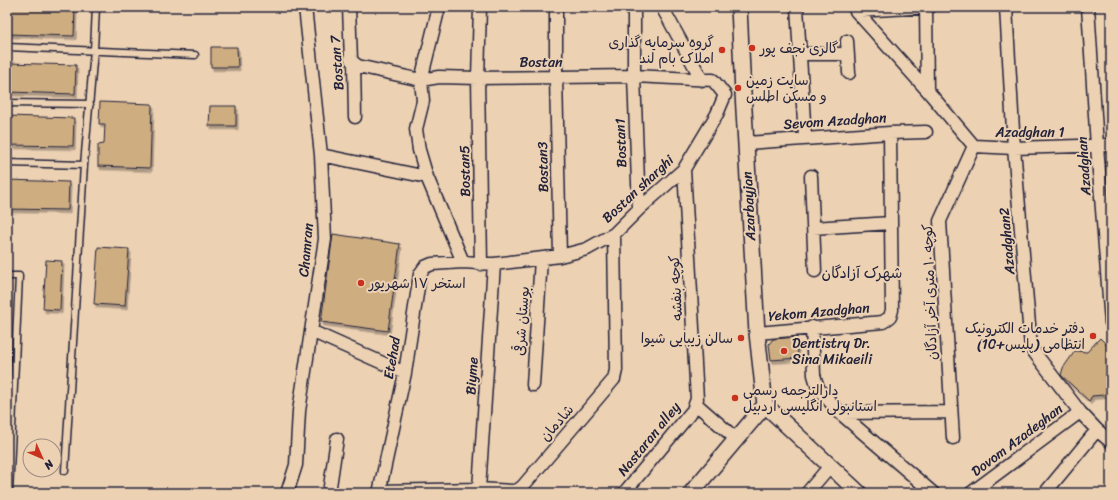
<svg xmlns="http://www.w3.org/2000/svg" width="1118" height="500" font-family="Sriracha,'Playpen Sans Arabic',sans-serif">
<style>
.building{fill:#cead81;stroke:#22223b;filter:url(#shadow)}
.lines{fill:none;stroke-linecap:round;stroke-linejoin:round}
.service-casing{stroke:#22223b;stroke-width:9}
.minor-casing{stroke:#22223b;stroke-width:15}
.tertiary-casing{stroke:#22223b;stroke-width:18}
.service{stroke:#ecd1b3;stroke-width:6}
.minor{stroke:#ecd1b3;stroke-width:12}
.tertiary{stroke:#ecd1b3;stroke-width:15}
.poi-dot{fill:#c8321e;stroke:#ecd1b3;stroke-width:1.5}
.labels{text-anchor:middle;dominant-baseline:central;stroke-width:4;stroke-linejoin:round;paint-order:stroke}
.poi-label{font-size:14px;fill:#22223b;stroke:#ecd1b3;text-anchor:start}
.street-label{font-size:14px;fill:#22223b;stroke:#ecd1b3}
.neighbourhood-label{font-size:15px;fill:#22223b;stroke:#ecd1b3}
</style>
<defs>
<filter id="shadow"><feDropShadow dx="2" dy="3.5" stdDeviation="0" flood-color="#0004"/></filter>
</defs>
<rect width="100%" height="100%" fill="#ecd1b3"/>
<filter id="ink" filterUnits="userSpaceOnUse"><feTurbulence type="fractalNoise" baseFrequency=".025" numOctaves="2"/><feDisplacementMap in="SourceGraphic" scale="8" xChannelSelector="R" yChannelSelector="G"/><feConvolveMatrix kernelMatrix="1 2 1 2 8 2 1 2 1" color-interpolation-filters="sRGB"/></filter>
<g filter="url(#ink)">
<path class="building" d="M7,7l68,1 -1,28 -67,-2z
M211,47h26l1,20h-27z
M7,63l69,2 -1,29 -68,-2z
M100,102l52,2 -2,64 -52,-2v-21l6,-1 1,-20h-6z
M210,106h26v20h-27z
M7,116l67,2 -1,28 -66,-1z
M7,180l62,2 -1,28 -61,-1z
M333,234l67,10 -12,87 -67,-9z
M98,247l31,2 -4,57 -31,-2z
M46,260l16,1 -2,49 -17,-1z
M797,337l1,21 -27,2 -2,-16 4,-5z
M1100,338l5,5 6,10v21l-2,2 1,12 -6,7 -12,1 -3,5 -28,-26 2,-7 12,-17 12,1z"/>
<g class="lines">
<g class="service-casing">
<path id="service" d="M7,47l188,8
M7,103l83,1
M7,163l77,2
M7,276h12l-10,217
M65,471l19,-306 10,-115 2,-43"/>
</g>
<g class="minor-casing">
<path id="minor" d="M349,7l2,53 3,3 1,54
M439,7l-18,73 2,21 -7,28 3,21 8,27 36,85
M480,7l-2,71 3,186
M556,7v70l4,179
M634,7v69l5,133
M662,7l40,73
M797,7l8,131
M854,7l2,4 71,79 47,56 -34,75 13,217
M926,7l1,83
M1006,7l8,141 17,200 49,64 17,18 14,12
M1088,7l9,139 14,177
M856,11l74,-4
M847,41l2,32
M800,54h47
M354,63l4,3 63,14 18,-3 39,1 156,-2 79,4 12,15
M746,143l144,-10 36,-1
M974,146l40,2 97,-3
M321,155l106,22
M811,176l4,95
M813,228l78,-5
M812,327l2,48 4,13 22,25 93,80
M311,331l94,42
M757,333l126,-11 7,-5 2,-7 -2,-177
M533,385l8,-126
M696,404l40,35
M840,413l111,-1
M479,489l15,-225
M379,491l100,-2 34,2 5,-1 5,-4 91,-107 2,-9 -2,-136
M287,493l9,-28 3,-54 26,-172 -4,-84 -16,-148
M329,493l8,-54
M379,493l26,-120 15,-99 5,-7 7,-3 31,-2 31,2 66,-8 27,-7 27,-15 25,-25 45,-40 33,-55 8,-19
M624,493l69,-83 4,-11 -13,-230
M807,493l23,-27
M971,493l109,-81
M1045,493l52,-63"/>
</g>
<g class="tertiary-casing">
<path id="tertiary" d="M739,7l4,86 14,240 8,72 94,88
M691,493l74,-88"/>
</g>
<use href="#service" class="service"/>
<use href="#minor" class="minor"/>
<use href="#tertiary" class="tertiary"/>
</g>
</g>
<g class="poi-dot">
<circle cx="752" cy="48" r="4"/>
<circle cx="722" cy="50" r="4"/>
<circle cx="738" cy="88" r="4"/>
<circle cx="361" cy="283" r="4"/>
<circle cx="1093" cy="336" r="4"/>
<circle cx="741" cy="338" r="4"/>
<circle cx="784" cy="351" r="4"/>
<circle cx="735" cy="398" r="4"/>
</g>
<g class="labels">
<g class="poi-label">
<text x="714" y="42" text-anchor="end">گروه سرمایه گذاری<tspan x="714" dy="16">املاک بام لند</tspan></text>
<text x="760" y="48">گالری نجف پور</text>
<text x="746" y="80">سایت زمین<tspan x="746" dy="16">و مسکن اطلس</tspan></text>
<text x="369" y="283">استخر ١٧ شهریور</text>
<text x="1085" y="328" text-anchor="end">دفتر خدمات الکترونیک<tspan x="1085" dy="16">انتظامی (پلیس+10)</tspan></text>
<text x="733" y="338" text-anchor="end">سالن زیبایی شیوا</text>
<text x="792" y="343">Dentistry Dr.<tspan x="792" dy="16">Sina Mikaeili</tspan></text>
<text x="743" y="390">دارالترجمه رسمی<tspan x="743" dy="16">استانبولی انگلیسی اردبیل</tspan></text>
</g>
<g class="street-label">
<text x="541" y="62">Bostan</text>
<text transform="translate(337 63) rotate(-94)">Bostan 7</text>
<text transform="translate(835 121) rotate(-4)">Sevom Azadghan</text>
<text x="1030" y="132">Azadghan 1</text>
<text transform="translate(621 143) rotate(-92)">Bostan1</text>
<text transform="translate(1084 166) rotate(-94)">Azadghan</text>
<text transform="translate(543 167) rotate(-91)">Bostan3</text>
<text transform="translate(465 171) rotate(-91)">Bostan5</text>
<text transform="translate(638 189) rotate(-43)">Bostan sharghi</text>
<text transform="translate(749 206) rotate(-93)">Azarbayjan</text>
<text transform="translate(1007 241) rotate(-95)">Azadghan2</text>
<text transform="translate(306 250) rotate(-85)">Chamran</text>
<text transform="translate(676 288) rotate(-93)">کوچه بنفشه</text>
<text transform="translate(930 292) rotate(-92)">کوچه ۱۰ متری آخر آزادگان</text>
<text transform="translate(819 312) rotate(-5)">Yekom Azadghan</text>
<text transform="translate(522 321) rotate(-86)">بوستان شرقی</text>
<text transform="translate(392 358) rotate(-80)">Etehad</text>
<text transform="translate(472 376) rotate(-86)">Biyme</text>
<text transform="translate(557 423) rotate(-49)">شادمان</text>
<text transform="translate(649 439) rotate(-51)">Nastaran alley</text>
<text transform="translate(1017 440) rotate(-37)">Dovom Azadeghan</text>
</g>
<g class="neighbourhood-label">
<text x="862" y="273">شهرک آزادگان</text>
</g>
</g>
<rect width="1118" height="500" fill="none" stroke="#ecd1b3" stroke-width="24"/>
<rect x="12" y="12" width="1094" height="476" fill="none" stroke="#22223b" stroke-width="1.5" filter="url(#ink)"/>
<g transform="translate(42 458) rotate(135)"><circle r="19" fill="#ecd1b3" stroke="#9b8b83"/>
<path d="M0-3L7 15L0 10L-7 15Z" fill="#c8321e"/>
<text y="-6" font-size="11" font-weight="bold" text-anchor="middle" fill="#22223b">N</text>
</g>
</svg>
